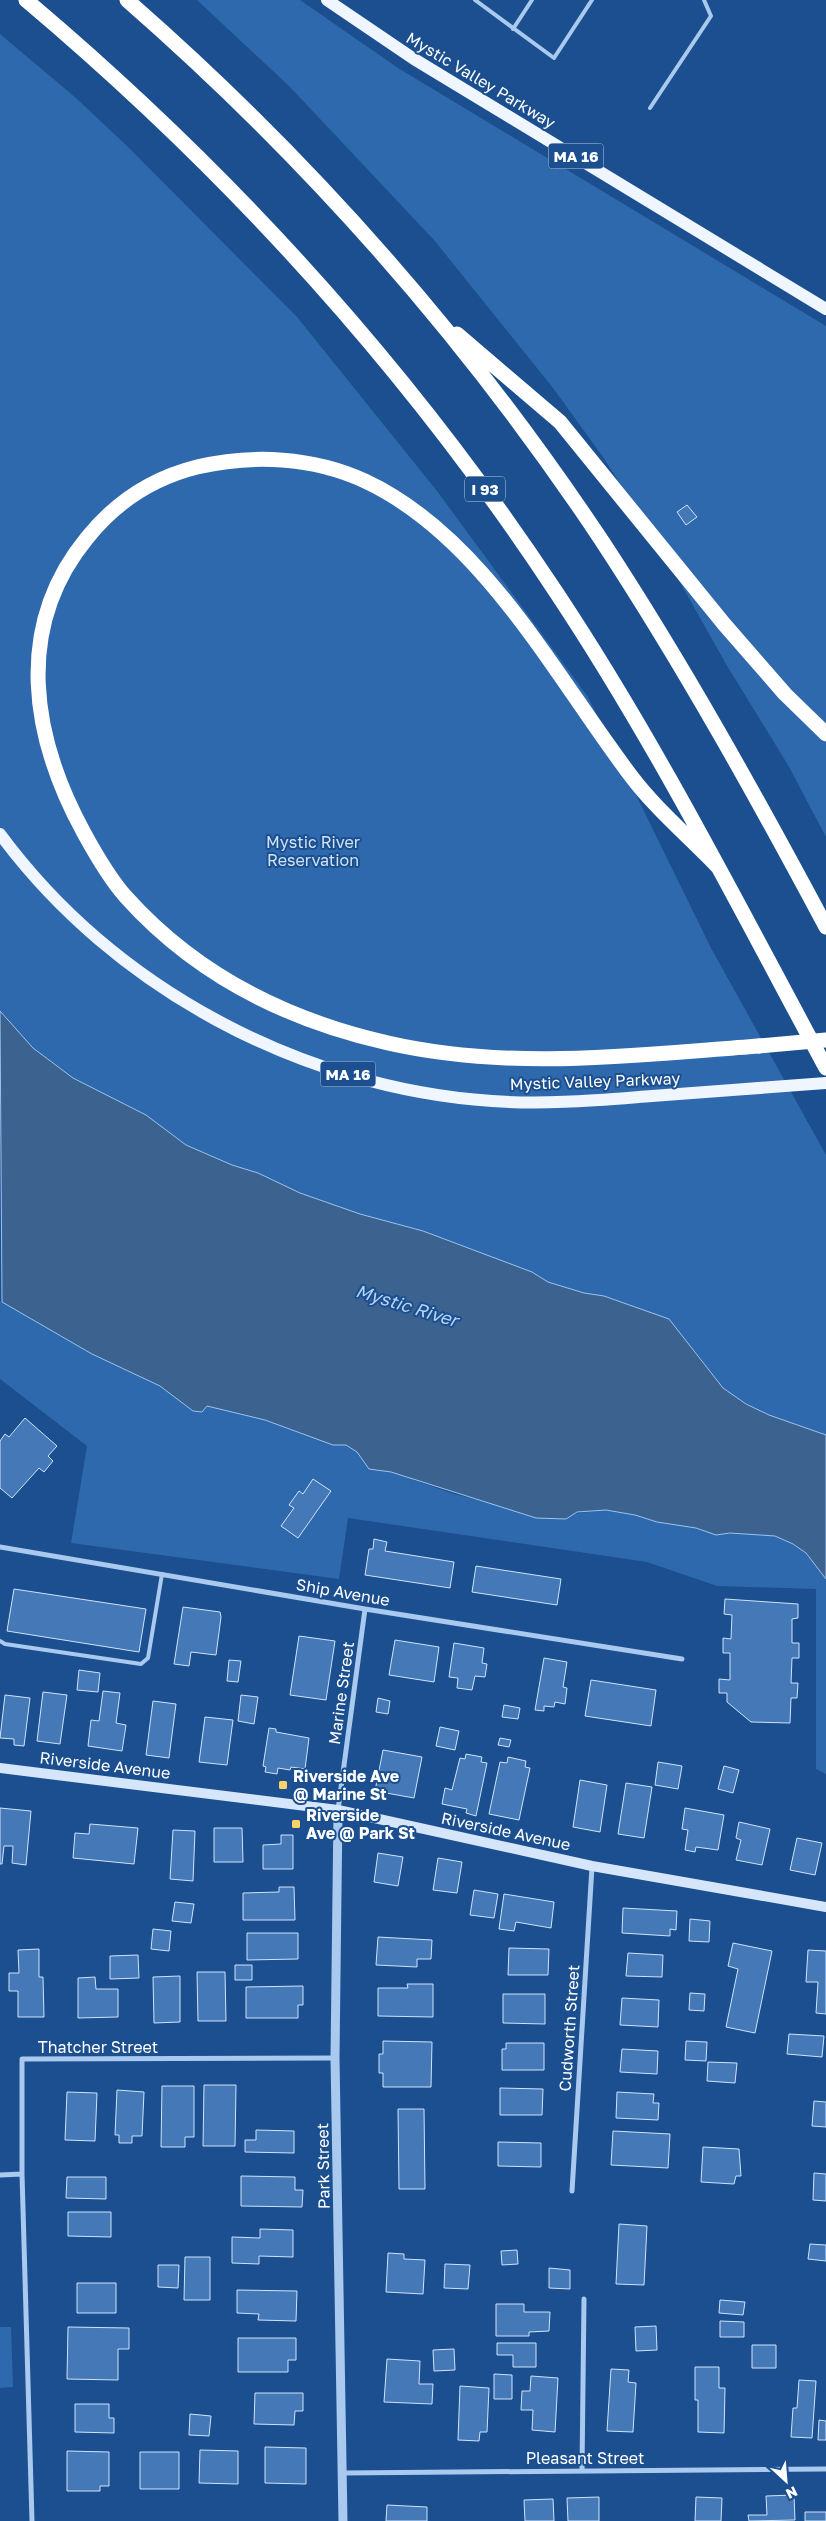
<svg xmlns="http://www.w3.org/2000/svg" width="826" height="2521" font-family="'Golos Text',sans-serif">
<style>
.green{fill:#2e69ad}
.water{fill:#3c6290;stroke:#9cc4f0}
.building{fill:#4478b7;stroke:#cfe3fa}
.lines{fill:none;stroke-linecap:round;stroke-linejoin:round}
.service{stroke:#a9c9ee;stroke-width:4}
.minor{stroke:#a9c9ee;stroke-width:5}
.tertiary{stroke:#a9c9ee;stroke-width:9}
.secondary{stroke:#d6e6fa;stroke-width:10}
.primary{stroke:#f0f6ff;stroke-width:12}
.motorway{stroke:#fff;stroke-width:15}
.motorway-bridge{stroke:#fff;stroke-width:15}
.poi-dot{fill:#ffd166;stroke:#1b4f8f;stroke-width:2}
.labels{text-anchor:middle;dominant-baseline:central;stroke-width:4;stroke-linejoin:round;paint-order:stroke}
.shield{fill:#1b4f8f;stroke:#bbcadd;stroke-width:1}
.shield-label{font-size:15px;font-weight:bold;fill:#fff}
.street-label{font-size:16px;fill:#fff;stroke:#1b4f8f}
.park-label{font-size:16px;fill:#cfe3fa;stroke:#1b4f8f}
.poi-label{font-size:16px;font-weight:bold;fill:#fff;stroke:#1b4f8f;text-anchor:start}
.water-label{font-size:18px;font-style:italic;fill:#b5d3f5;stroke:#1b4f8f}
</style>
<rect width="100%" height="100%" fill="#1b4f8f"/>
<path class="green" d="M197,0h103l98,68 428,258v511l-38,-72 -62,-101 -67,-119 -56,-88 -50,-69 -119,-148 -144,-153z
M0,34l76,64 51,48 170,171 140,174 151,206 123,251 115,207v280l-57,-20 -23,-11 -23,-16 -54,-69 -65,-23 -20,-3 -36,-11 -16,-10 -109,-41 -63,-17 -60,-21 -42,-20 -26,-8 -46,-20 -40,-30 -73,-37 -40,-30 -33,-37z
M0,1301l92,53 68,32 15,10 9,9 18,7 5,-6 58,14 68,25h13l11,7 12,17 22,3 63,22 49,12 67,8 36,-4 29,5 22,7 39,6 20,7 14,-2 45,3 18,8 13,9 20,26v195l-10,-5v-180l-99,-3 -70,-24 -299,-44 -9,61 -268,-36 16,-97 -87,-67z
M0,2327h11l2,60 -13,1z"/>
<path class="water" d="M0,1011l33,37 40,30 73,37 40,30 46,20 26,8 42,20 60,21 63,17 109,41 16,10 36,11 20,3 65,23 54,69 23,16 23,11 57,20v144l-20,-26 -13,-9 -18,-8 -45,-3 -14,2 -20,-7 -39,-6 -22,-7 -29,-5 -29,2 -11,7 -30,-1 -145,-46 -22,-3 -12,-17 -11,-7h-13l-68,-25 -58,-14 -5,6 -9,-1 -33,-25 -68,-32 -90,-52z"/>
<path class="building" d="M687,505l10,12 -11,8 -9,-13z
M25,1418l32,28 -9,10 5,5 -9,11 -5,-4 -27,30 -12,-10v-47l5,-7 4,3z
M313,1479l18,12 -33,47 -17,-12 13,-18 -5,-3 10,-14 4,3z
M374,1539l13,3 -2,9 69,11 -4,26 -85,-13 4,-26h4z
M476,1566l85,13 -4,26 -85,-13z
M14,1589l132,20 -7,43 -132,-21z
M725,1599l73,5v14l-6,1v24h7v15h-7l-1,25h7l-1,15h-6l-1,25 -39,-1 -24,-20v-9h-8v-14l11,1v-27h-7v-15l8,1 1,-24 -8,-1z
M183,1607l37,5 1,5 -5,38 -25,-3 -2,14 -15,-2z
M299,1636l36,5 -9,59 -36,-5z
M395,1640l44,7 -5,35 -45,-7z
M454,1643l30,5 -2,15 5,1 -2,13 -10,-1 -3,14 -15,-2 1,-10 -9,-1z
M544,1658l23,4 -4,25 4,1 -2,16 -10,-2 -1,5 -10,-1v5l-9,-1z
M229,1660l12,1 -3,21 -11,-1z
M79,1670l21,3 -2,19 -21,-2z
M591,1680l65,10 -5,36 -66,-10z
M103,1691l17,2 -4,30 10,2 -4,26 -34,-5 3,-26 8,1z
M43,1692l24,3 -7,49 -23,-3z
M5,1695l25,3 -6,48 -10,-1v-6l-14,-1z
M241,1695l17,2 -4,27 -16,-3z
M378,1698l12,3 -2,13 -12,-2z
M153,1701l23,3 -7,54 -23,-3z
M504,1705l16,3 -2,11 -16,-2z
M205,1717l28,3 -6,45 -28,-3z
M440,1727l19,4 -4,19 -19,-4z
M269,1728l7,1v3l33,6 -4,31 -14,-2 -1,3 -12,-2 -1,6 -12,-2 1,-5 -3,-1z
M500,1738l11,2 -2,7 -11,-2z
M383,1750l39,7 -8,41 -39,-7z
M466,1754l16,3 -1,5 6,1 -11,53 -10,-3 1,-4 -25,-5 3,-16 7,2 8,-32 5,1z
M508,1757l18,4 -1,6 5,1 -11,52 -30,-6 11,-52 7,1z
M658,1762l24,4 -4,23 -23,-4z
M724,1766l15,4 -6,23 -15,-4z
M580,1780l27,5 -7,47 -27,-5z
M626,1783l26,4 -8,51 -26,-4z
M0,1808l31,3 -5,54 -14,-2 1,-17h-9l-2,18h-2z
M685,1808l39,7 -6,35 -22,-3 -1,5 -10,-2 3,-20 -6,-1z
M739,1822l31,7 -8,36 -26,-5 5,-20 -5,-2z
M90,1824l48,4 -4,36 -61,-6 2,-25 14,1z
M214,1828h28l1,34h-29z
M173,1830l22,1 -2,50 -23,-2z
M281,1835h12v34h-30v-24l18,-1z
M797,1838l25,5 -7,32 -25,-5z
M378,1853l25,4 -5,29 -24,-4z
M438,1858l24,4 -5,31 -24,-3z
M279,1887h15l1,33h-52v-27l36,-1z
M474,1890l24,4 -4,24 -24,-3z
M504,1894l50,8 -3,26 -35,-6 -2,9 -15,-2z
M175,1902l19,2 -3,19 -19,-2z
M623,1908l54,3 -1,19 -6,-1v7l-48,-3z
M690,1919l20,2 -1,21 -20,-1z
M153,1929l18,2 -2,20 -18,-2z
M247,1933h51v26l-51,1z
M378,1937l54,3 -1,19h-14v8l-41,-2z
M733,1943l39,8 -17,82 -29,-6 12,-58 -10,-3z
M509,1948l40,1 -1,26h-40z
M39,1949v28h4l1,40h-26v-26h-9v-18h10l-1,-23z
M808,1950l18,1v63l-10,-1 2,-31h-12z
M628,1953l35,2 -1,22 -36,-1z
M138,1955l1,23 -29,1v-23z
M235,1965h17v15h-17z
M197,1972h28l1,49h-28z
M180,1976v46l-26,1 -1,-46z
M95,1977l1,12h22v28l-40,1v-40z
M407,1984h26v33l-55,-1v-28h30z
M303,1986v19h-5v13h-52v-31z
M690,1993l15,1 -1,17 -15,-1z
M503,1994h42v30l-42,-1z
M622,1998l37,2 -1,27 -38,-2z
M789,2034l35,2 -2,21 -35,-3z
M383,2041l49,1 -1,45h-48v-14h-4v-19h4z
M686,2041l21,1 -1,19 -21,-1z
M506,2043h38v27h-42v-21h4z
M622,2049l36,2 -1,23 -37,-2z
M708,2062l29,1 -2,20 -28,-2z
M204,2085h32l-1,61h-32z
M162,2086h32v51h-9v10h-24z
M500,2088l43,1 -1,26h-42z
M117,2090l27,2 -2,44h-10v7h-13v-8h-4z
M67,2092l30,1 -2,48 -30,-1z
M617,2092l37,2 -1,9h6l-1,17 -42,-2z
M814,2101l12,1v25l-14,-1z
M398,2109h26l1,80h-26z
M256,2130l38,1v22l-49,-1v-12h11z
M613,2131l57,3 -2,34 -57,-3z
M498,2142l43,1v24l-43,-1z
M703,2147l36,2 2,27h-5l-2,8 -33,-2z
M814,2173l12,1v27l-13,-1z
M241,2176l54,1v13h8l-1,17 -61,-1z
M67,2177h39v22l-40,-1z
M68,2212h43v25l-43,-1z
M619,2224l28,2 -3,59 -28,-1z
M260,2229l33,1v27l-34,-1v8l-27,-1v-26l28,1z
M810,2244l16,1v16l-18,-2z
M517,2250l1,14 -16,1 -1,-14z
M388,2253l16,1v5l21,1 -2,34 -37,-2z
M185,2257h25v43h-26z
M445,2264l25,1 -2,24 -24,-1z
M158,2265h21l-1,23 -20,-1z
M549,2268l21,2v19l-21,-1z
M77,2283h39v30h-39z
M237,2290l60,1 -1,30 -38,-1 1,-6 -22,-1z
M720,2300l25,2 -2,13 -24,-2z
M496,2304h28v8h26l-1,19 -20,1v4h-33z
M720,2321l24,1v15h-24z
M656,2326l1,24 -21,1 -1,-24z
M68,2327l61,1v21h-11v31l-51,-1z
M238,2338h58v22h-8v12h-50z
M497,2343h39v24h-23v-12h-16z
M752,2345h24v23h-24z
M454,2349l1,21 -21,1 -1,-21z
M387,2359l33,2 -1,23h14l-1,20 -48,-2z
M695,2367h24v21h6l-1,45 -26,-1v-32h-3z
M611,2369l18,1 -1,12 8,1 -3,49 -26,-1z
M494,2374l18,1v24h-18z
M531,2376l27,2 -3,54 -23,-2 1,-20h-12l1,-19h8z
M799,2380l17,1 -4,57 -21,-1 2,-29h4z
M460,2386l29,2 -2,44h-7l-1,9 -21,-1z
M255,2393h48v18h-8l-1,14 -40,-1z
M75,2404h34v14h5v15l-39,-1z
M190,2414l21,2 -2,20 -20,-1z
M819,2420l7,1v19h-8z
M265,2447l41,1v36l-41,-1z
M200,2450l38,1v33l-39,-1z
M67,2451l42,1v34h-9v5h-33z
M140,2452h39v37h-39z
M794,2495l1,25 -46,1 -1,-6h19l-1,-19z
M599,2497v24h-31l-1,-23z
M696,2497l26,1 -1,23h-26z
M553,2499l1,22h-29l-1,-21z
M387,2505l40,2v14h-41z
M805,2512h21v9h-21z"/>
<g class="lines">
<path class="service" d="M475,0l79,58 38,-58
M513,29l19,-29
M650,108l61,-92 -7,-16
M0,1641l5,3 136,20 7,-6 14,-84"/>
<path class="minor" d="M0,1547l365,62 317,50
M338,1810l27,-201
M0,2175l22,-1
M572,2191l20,-324
M582,2471l2,-172
M344,2473l482,-4
M32,2521l-10,-347v-115l313,-1"/>
<path class="tertiary" d="M338,1810l-3,248 8,463"/>
<path class="secondary" d="M0,1768l338,42 254,56 234,41"/>
<path class="primary" d="M327,0l87,59 412,250
M0,834c114,154 301,254 492,267 54,4 107,-1 160,-5 58,-4 116,-9 174,-13"/>
<path class="motorway" d="M26,0c204,172 383,369 530,592 101,152 183,315 270,476
M127,0c181,158 342,341 475,541 82,125 154,255 224,386
M457,334l103,88 164,202 61,70 41,40
M717,866c-29,-30 -62,-58 -86,-90 -76,-100 -148,-240 -266,-295 -52,-24 -112,-27 -168,-14 -44,11 -82,36 -110,71 -74,90 -55,200 -3,295 12,22 25,45 42,64 70,78 160,123 262,146 123,28 247,12 371,3"/>
<path class="motorway-bridge" d="M759,1046l67,-6"/>
</g>
<g class="poi-dot">
<rect x="278" y="1780" width="10" height="10" rx="2.5"/>
<rect x="291" y="1819" width="10" height="10" rx="2.5"/>
</g>
<g class="labels">
<g class="shield">
<rect x="548.5" y="143.5" width="55" height="25" rx="4"/>
<rect x="465" y="476.5" width="40" height="25" rx="4"/>
<rect x="320.5" y="1061.5" width="55" height="25" rx="4"/>
</g>
<g class="shield-label">
<text x="576" y="156">MA 16</text>
<text x="485" y="489">I 93</text>
<text x="348" y="1074">MA 16</text>
</g>
<g class="street-label">
<text transform="translate(481 80) rotate(31)">Mystic Valley Parkway</text>
<text transform="translate(595 1081) rotate(-2)">Mystic Valley Parkway</text>
<text transform="translate(343 1592) rotate(10)">Ship Avenue</text>
<text transform="translate(341 1693) rotate(-82)">Marine Street</text>
<text transform="translate(105 1765) rotate(7)">Riverside Avenue</text>
<text transform="translate(506 1831) rotate(12)">Riverside Avenue</text>
<text transform="translate(569 2028) rotate(-86)">Cudworth Street</text>
<text x="98" y="2047">Thatcher Street</text>
<text transform="translate(323 2166) rotate(-91)">Park Street</text>
<text x="585" y="2458">Pleasant Street</text>
</g>
<g class="park-label">
<text x="313" y="842">Mystic River<tspan x="313" dy="18">Reservation</tspan></text>
</g>
<g class="poi-label">
<text x="293" y="1776">Riverside Ave<tspan x="293" dy="18">@ Marine St</tspan></text>
<text x="306" y="1815">Riverside<tspan x="306" dy="18">Ave @ Park St</tspan></text>
</g>
<g class="water-label">
<text transform="translate(407 1305) rotate(17)">Mystic River</text>
</g>
</g>
<g transform="translate(786 2481) rotate(154)" stroke="#1b4f8f" stroke-width="4" paint-order="stroke">
<path d="M0-4L9 19L0 12L-9 19Z" fill="#ffffff"/>
<text y="-8" font-size="14" font-weight="bold" text-anchor="middle" fill="#ffffff">N</text>
</g>
</svg>
